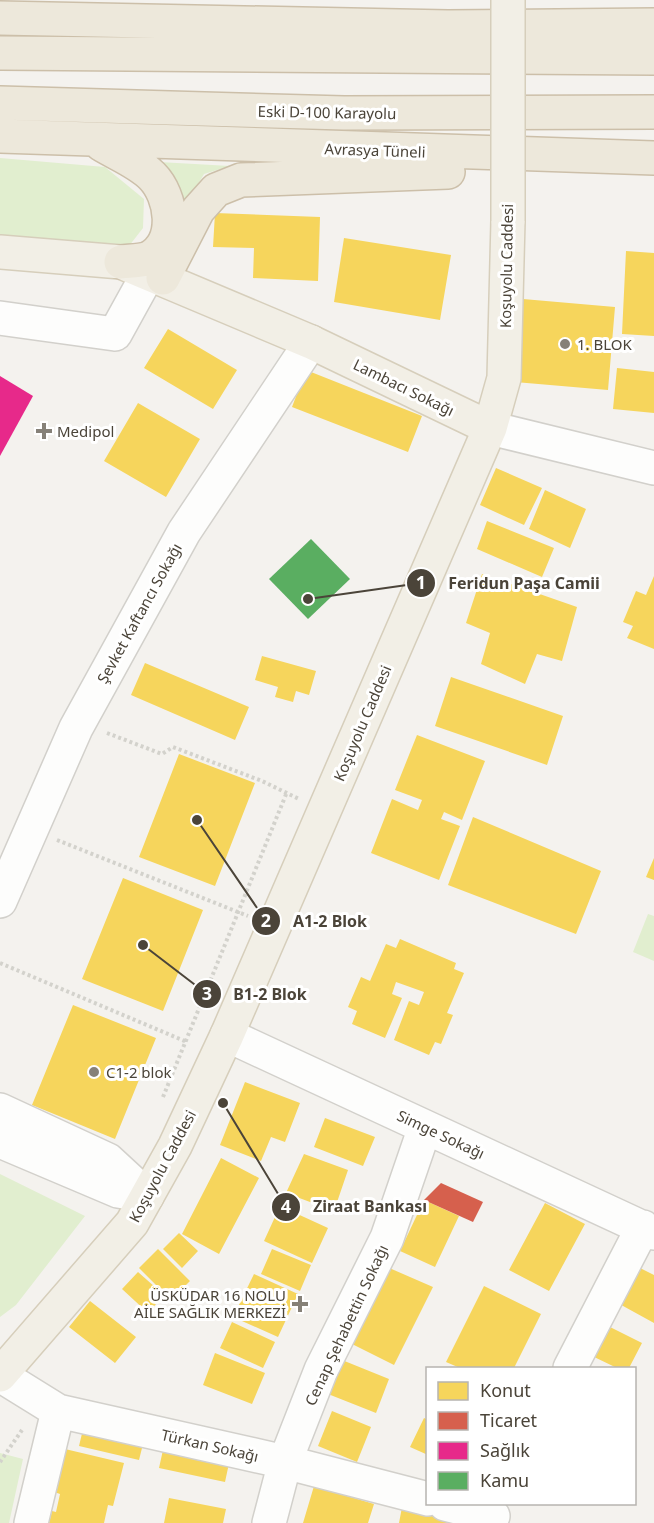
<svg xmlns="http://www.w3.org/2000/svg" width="654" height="1523" font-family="'Noto Sans',sans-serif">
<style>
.green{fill:#e1eecf}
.homes{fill:#f6d55c}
.shops{fill:#d6604d}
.health{fill:#e7298a}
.public{fill:#5aae61}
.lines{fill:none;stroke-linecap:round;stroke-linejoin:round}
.minor-casing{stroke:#d2d0cb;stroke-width:36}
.major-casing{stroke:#d6cebb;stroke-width:36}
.highway-casing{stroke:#ccbfa9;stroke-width:36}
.path{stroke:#d3d2cc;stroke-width:4;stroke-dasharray:3 3;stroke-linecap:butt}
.minor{stroke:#fdfdfc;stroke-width:33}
.major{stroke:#f2efe6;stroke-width:33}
.highway{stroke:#ede8db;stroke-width:33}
.major-bridge-casing{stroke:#d6cebb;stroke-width:36;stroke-linecap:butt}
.major-bridge{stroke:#f2efe6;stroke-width:33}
.poi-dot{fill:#868178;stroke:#fff;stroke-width:2}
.labels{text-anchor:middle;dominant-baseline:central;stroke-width:6;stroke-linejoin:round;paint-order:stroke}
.street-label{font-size:15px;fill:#4b4439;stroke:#fff}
.poi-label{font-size:15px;fill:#4b4439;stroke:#fff;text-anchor:start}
.leader{fill:none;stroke:#4b4439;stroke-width:2}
.callout-dot{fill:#4b4439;stroke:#fff;stroke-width:2}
.mark-label{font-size:18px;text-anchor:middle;font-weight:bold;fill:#fff}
.callout-label{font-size:16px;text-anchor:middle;font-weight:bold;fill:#4b4439;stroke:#fff;stroke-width:6;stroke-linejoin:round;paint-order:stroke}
</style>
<rect width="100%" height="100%" fill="#f4f2ee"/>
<path class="green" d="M0,158l105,9 39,32 -1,29 -14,18 -24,6 -105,-11z
M159,162l71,4 -26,8 -20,34 -8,-29z
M648,914l6,2v45l-21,-9z
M0,1174l85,42 -69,89 -16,12z
M0,1453l23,6 -14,64h-9z"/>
<path class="homes" d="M215,213l105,4 -2,64 -65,-3 1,-30 -41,-1z
M344,238l107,17 -11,65 -106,-18z
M626,251l28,2v83l-32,-2z
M523,299l92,8 -7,83 -93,-8z
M168,329l69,41 -24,39 -69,-41z
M617,368l37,4v41l-41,-4z
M306,370l116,46 -14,36 -116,-45z
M138,403l62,36 -34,58 -62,-36z
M496,468l46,20 -18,37 -44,-20z
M545,490l41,19 -16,39 -41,-19z
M487,521l67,27 -12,29 -65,-28z
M482,574l95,33 -15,54 -25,-7 -12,30 -44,-20 9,-31 -24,-10z
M654,576v73l-27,-11 6,-12 -10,-4 13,-31 10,4z
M262,656l54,15 -7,24 -13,-4 -3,11 -18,-5 3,-10 -23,-7z
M145,663l104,44 -14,33 -104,-45z
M451,677l112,39 -16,49 -112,-39z
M417,735l68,26 -23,59 -18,-8 -3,7 19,7 -21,54 -68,-27 21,-54 26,11 4,-10 -27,-10z
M179,754l76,29 -40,103 -76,-29z
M473,817l128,54 -25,63 -128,-49z
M654,858v22l-8,-3z
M123,878l80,32 -40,101 -81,-32z
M400,939l56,24 -2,6 10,4 -17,40 6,2 -12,29 -6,-2 -6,13 -35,-15 15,-39 10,4 5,-13 -28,-10 -4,12 10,4 -17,40 -33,-14 5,-13 -9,-4 13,-30 9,4 16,-37 10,4z
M73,1005l83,33 -41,101 -83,-34z
M245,1082l55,21 -15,39 -14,-5 -10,24 -41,-16z
M325,1118l50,19 -12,29 -49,-19z
M304,1154l44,16 -14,41 -48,-18z
M221,1158l38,20 -40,76 -37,-20z
M424,1200l35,16 -24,51 -35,-16z
M545,1203l40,21 -36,67 -40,-21z
M280,1206l48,22 -16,35 -48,-22z
M179,1233l19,18 -16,17 -19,-19z
M158,1249l32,32 -19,19 -32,-32z
M272,1249l39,16 -11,26 -39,-17z
M632,1264l22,11v48l-40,-22z
M387,1267l46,20 -39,78 -44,-22z
M138,1272l26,23 -16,18 -26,-24z
M254,1274l44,20 -20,43 -45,-20z
M484,1286l57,28 -27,54h-54l-14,-6z
M90,1301l46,36 -21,26 -46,-36z
M232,1322l43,20 -12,26 -43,-20z
M606,1325l36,18 -13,25h-12l-27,-13z
M215,1353l50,20 -13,31 -49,-19z
M342,1360l47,19 -13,34 -48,-19z
M332,1411l39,16 -14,35 -39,-16z
M424,1418l4,2v35l-18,-8z
M85,1421l60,15 -6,24 -60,-14z
M165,1441l66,13 -6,28 -66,-14z
M65,1449l59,14 -11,43 -5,-1 -4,18h-55l3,-12 4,1 4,-18 -6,-2z
M314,1486l60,18 -6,19h-65z
M169,1498l57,11 -3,14h-59z
M403,1502l56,21h-60z"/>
<path class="shops" d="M441,1183l42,19 -10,20 -49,-22z"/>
<path class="health" d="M0,376l33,20 -33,60z"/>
<path class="public" d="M311,539l39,40 -42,40 -39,-40z"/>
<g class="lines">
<g class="minor-casing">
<path id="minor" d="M0,318l115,16 27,-49
M490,428l164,40
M0,901l76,-173 108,-196 127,-190
M227,1035l427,198
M0,1110l108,50 39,36
M0,1141l118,50 24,4
M570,1368l73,-141
M0,1375l58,36 227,51 143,37
M445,1504l48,12
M31,1523l27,-112
M269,1523l16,-61 36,-92 66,-132 38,-111"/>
</g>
<g class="major-casing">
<path id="major" d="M0,252l121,10 190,80 179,86
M0,1375l132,-152 43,-77 52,-111 263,-607 14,-50 4,-157"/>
</g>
<g class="highway-casing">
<path id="highway" d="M0,18l448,9 206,-2
M0,53l654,5
M0,103l344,10 310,-1
M0,136l654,22
M101,144c16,10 37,18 51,32 20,20 27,66 -3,82 -7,3 -20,3 -28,4
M163,278l35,-68 18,-20 25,-10 207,-8"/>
</g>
<path class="path" d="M107,733l55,21 11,-7 89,34 37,18
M57,840l191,76
M0,963l187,79
M163,1097l124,-305
M0,1462l22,-32"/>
<use href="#minor" class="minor"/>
<use href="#major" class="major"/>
<use href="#highway" class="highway"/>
<g class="major-bridge-casing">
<path id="major-bridge" d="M508,221v-221"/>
</g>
<use href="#major-bridge" class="major-bridge"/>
</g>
<g class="poi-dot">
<circle cx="565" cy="344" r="6"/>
<path d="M41 422h6v6h6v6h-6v6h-6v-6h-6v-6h6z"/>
<circle cx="94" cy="1072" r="6"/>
<path d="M297 1295h6v6h6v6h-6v6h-6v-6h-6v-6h6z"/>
</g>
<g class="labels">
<g class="street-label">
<text transform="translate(327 112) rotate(1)">Eski D-100 Karayolu</text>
<text transform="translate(375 150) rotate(2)">Avrasya Tüneli</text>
<text transform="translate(506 266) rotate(-89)">Koşuyolu Caddesi</text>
<text transform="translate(404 387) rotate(26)">Lambacı Sokağı</text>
<text transform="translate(139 613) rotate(-61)">Şevket Kaftancı Sokağı</text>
<text transform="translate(362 723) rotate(-67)">Koşuyolu Caddesi</text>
<text transform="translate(441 1134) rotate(25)">Simge Sokağı</text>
<text transform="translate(162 1166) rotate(-62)">Koşuyolu Caddesi</text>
<text transform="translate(346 1325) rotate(-65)">Cenap Şehabettin Sokağı</text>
<text transform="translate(210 1445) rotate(13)">Türkan Sokağı</text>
</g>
<g class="poi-label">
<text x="577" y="344">1. BLOK</text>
<text x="57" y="431">Medipol</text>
<text x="106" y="1072">C1-2 blok</text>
<text x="286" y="1295" text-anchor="end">ÜSKÜDAR 16 NOLU<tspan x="286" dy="17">AİLE SAĞLIK MERKEZİ</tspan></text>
</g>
</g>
<path class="leader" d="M308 599L421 583M197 820L266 921M143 945L207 994M223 1103L286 1207"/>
<g class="callout-dot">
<circle cx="308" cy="599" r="6"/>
<circle cx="197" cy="820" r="6"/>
<circle cx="143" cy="945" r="6"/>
<circle cx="223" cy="1103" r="6"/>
<circle cx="421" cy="583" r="15"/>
<circle cx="266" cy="921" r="15"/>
<circle cx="207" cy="994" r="15"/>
<circle cx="286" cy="1207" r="15"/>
</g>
<g class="mark-label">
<text x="421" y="589">1</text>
<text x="266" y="927">2</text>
<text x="207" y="1000">3</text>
<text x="286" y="1213">4</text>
</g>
<g class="callout-label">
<text x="524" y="589">Feridun Paşa Camii</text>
<text x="330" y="927">A1-2 Blok</text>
<text x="270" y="1000">B1-2 Blok</text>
<text x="370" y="1212">Ziraat Bankası</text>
</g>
<rect x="426" y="1367" width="210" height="138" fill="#ffffff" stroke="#b7b4b0" stroke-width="1.5"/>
<rect x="438" y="1382" width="30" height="18" fill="#f6d55c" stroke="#b7b4b0" stroke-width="1.5"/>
<text x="480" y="1397" font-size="18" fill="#4b4439">Konut</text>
<rect x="438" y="1412" width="30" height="18" fill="#d6604d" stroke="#b7b4b0" stroke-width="1.5"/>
<text x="480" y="1427" font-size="18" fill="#4b4439">Ticaret</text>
<rect x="438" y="1442" width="30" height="18" fill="#e7298a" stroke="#b7b4b0" stroke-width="1.5"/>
<text x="480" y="1457" font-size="18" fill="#4b4439">Sağlık</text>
<rect x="438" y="1472" width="30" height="18" fill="#5aae61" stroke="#b7b4b0" stroke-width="1.5"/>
<text x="480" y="1487" font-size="18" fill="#4b4439">Kamu</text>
</svg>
